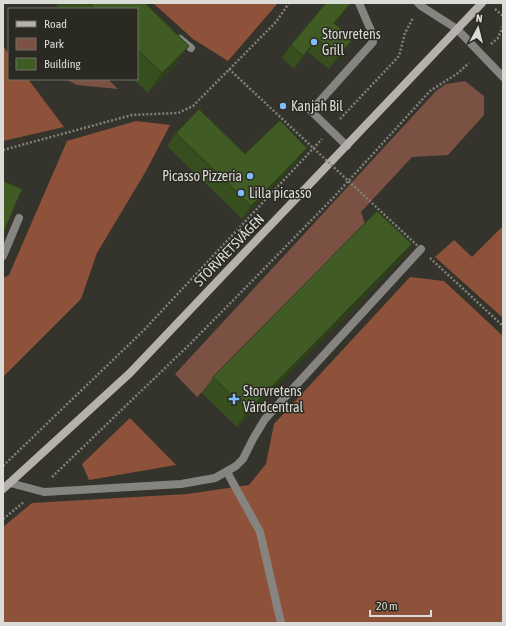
<svg xmlns="http://www.w3.org/2000/svg" width="506" height="626" font-family="'Asap Condensed',sans-serif">
<style>
.green{fill:#7a5142}
.forest{fill:#8e5139}
.lines{fill:none;stroke-linecap:round;stroke-linejoin:round}
.path{stroke:#81817b;stroke-width:2.5;stroke-dasharray:2 2;stroke-linecap:butt}
.lane{stroke:#868481;stroke-width:8}
.street{stroke:#868481;stroke-width:8}
.secondary{stroke:#b5b1ad;stroke-width:8}
.path-bridge{stroke:#81817b;stroke-width:2.5;stroke-dasharray:2 2;stroke-linecap:butt}
.wall{fill:#374f1f}
.shaded-wall{fill:#2d4019}
.building{fill:#405c24;stroke:#2d4019}
.poi-dot{fill:#82bcfa;stroke:#2a2a23;stroke-width:1.5}
.labels{text-anchor:middle;dominant-baseline:central;stroke-width:3;stroke-linejoin:round;paint-order:stroke}
.poi-label{font-size:14px;fill:#dbdbd7;stroke:#2a2a23;text-anchor:start}
.street-label{font-size:14px;fill:#dbdbd7;stroke:#2a2a23}
</style>
<rect width="100%" height="100%" fill="#34342d"/>
<path class="green" d="M65,79h43l10,10 -41,-4z
M465,81l19,15v19l-36,40 -36,2 -51,55 5,15 -169,170 -22,-23 261,-283 10,-7z"/>
<path class="forest" d="M153,3h125l-50,58 -35,-22z
M3,46l6,8v25h19l36,48 -61,14z
M136,121l34,4 -24,46 -49,82 -16,46 -78,78v-99l6,-3 58,-134z
M503,226v92l-68,-61 19,-17 18,17z
M410,277l34,4 59,55v287h-500v-96l29,-24 155,-9 62,-9 17,-21 8,-40z
M130,418l46,47 -87,15 -7,-16z"/>
<g class="lines">
<path class="path" d="M495,9l8,7
M491,44l7,-6 5,-12
M340,119l59,-63 6,-23 8,-15
M3,150l129,-35 46,-2 15,-7 83,-84 13,-19
M430,258l73,68
M3,466l141,-136 178,-191
M52,477l139,-134 69,-70 72,-74 98,-108 28,-18 11,-10
M3,519l21,-17"/>
<path class="lane" d="M347,146l-36,-35 62,-69 -1,-9 -13,-30
M3,256l16,-38
M227,472l33,60 21,91
M10,483l34,9 137,-8 34,-6 21,-12 7,-7 10,-20 12,-20 156,-170"/>
<path class="street" d="M418,3l3,3 36,23 46,48
M180,39l11,9"/>
<path class="secondary" d="M3,489l127,-116 352,-370"/>
<path class="path-bridge" d="M229,69l192,180"/>
</g>
<path class="wall" d="M54,3h91l44,43 -15,20 -26,27 -15,-14h4v-70h-77z
M341,17l-6,7 18,15 -9,13 -15,17 -21,-17 -14,17 -12,-11 9,-13z
M176,133l69,21 53,7 -56,58 -75,-73z
M412,244l-11,16 -164,167 -35,-34 11,-16z"/>
<path class="shaded-wall" d="M350,4l-9,13 -16,19 9,-13z
M317,39l-9,13 -14,17 9,-13z
M353,39l-9,13 -15,17 9,-13z
M189,46l-15,20 -26,27 14,-20z
M307,148l-9,13 -56,58 9,-13z
M412,244l-11,16 -164,167 11,-16z"/>
<path class="building" d="M89,3h56l44,43 -27,27 -25,-24v-40h-42z
M326,3h22l2,1 -16,19 19,16 -15,17 -21,-17 -14,17 -12,-11z
M199,109l46,45 35,-34 15,16 12,12 -56,58 -75,-73z
M3,181l19,8 -19,45z
M377,211l35,33 -164,167 -35,-34z"/>
<g class="poi-dot">
<circle cx="314" cy="42" r="4"/>
<circle cx="283" cy="106" r="4"/>
<circle cx="250" cy="176" r="4"/>
<circle cx="241" cy="193" r="4"/>
<path d="M232 393h4v4h4v4h-4v4h-4v-4h-4v-4h4z"/>
</g>
<g class="labels">
<g class="poi-label">
<text x="322" y="34">Storvretens<tspan x="322" dy="16">Grill</tspan></text>
<text x="291" y="106">Kanjah Bil</text>
<text x="242" y="176" text-anchor="end">Picasso Pizzeria</text>
<text x="249" y="193">Lilla picasso</text>
<text x="243" y="391">Storvretens<tspan x="243" dy="16">Vårdcentral</tspan></text>
</g>
<g class="street-label">
<text transform="translate(229 250) rotate(-46)">STORVRETSVÄGEN</text>
</g>
</g>
<rect width="506" height="626" fill="none" stroke="#dbdbd7" stroke-width="8"/>
<rect x="8" y="8" width="130" height="72" fill="#2a2a23" stroke="#71716b"/>
<rect x="16" y="21" width="20" height="6" fill="#b5b1ad" stroke="#71716b"/>
<text x="44" y="28" font-size="12" fill="#dbdbd7">Road</text>
<rect x="16" y="38" width="20" height="12" fill="#7a5142" stroke="#71716b"/>
<text x="44" y="48" font-size="12" fill="#dbdbd7">Park</text>
<rect x="16" y="58" width="20" height="12" fill="#405c24" stroke="#71716b"/>
<text x="44" y="68" font-size="12" fill="#dbdbd7">Building</text>
<g transform="translate(478 28) rotate(7)" stroke="#2a2a23" stroke-width="3" paint-order="stroke">
<path d="M0-3L7 15L0 10L-7 15Z" fill="#dbdbd7"/>
<text y="-6" font-size="11" font-weight="bold" text-anchor="middle" fill="#dbdbd7">N</text>
</g>
<path d="M370 610v6h61v-6" fill="none" stroke="#dbdbd7" stroke-width="2"/>
<text x="376" y="610" font-size="12" fill="#dbdbd7" stroke="#2a2a23" stroke-width="3" paint-order="stroke">20 m</text>
</svg>
